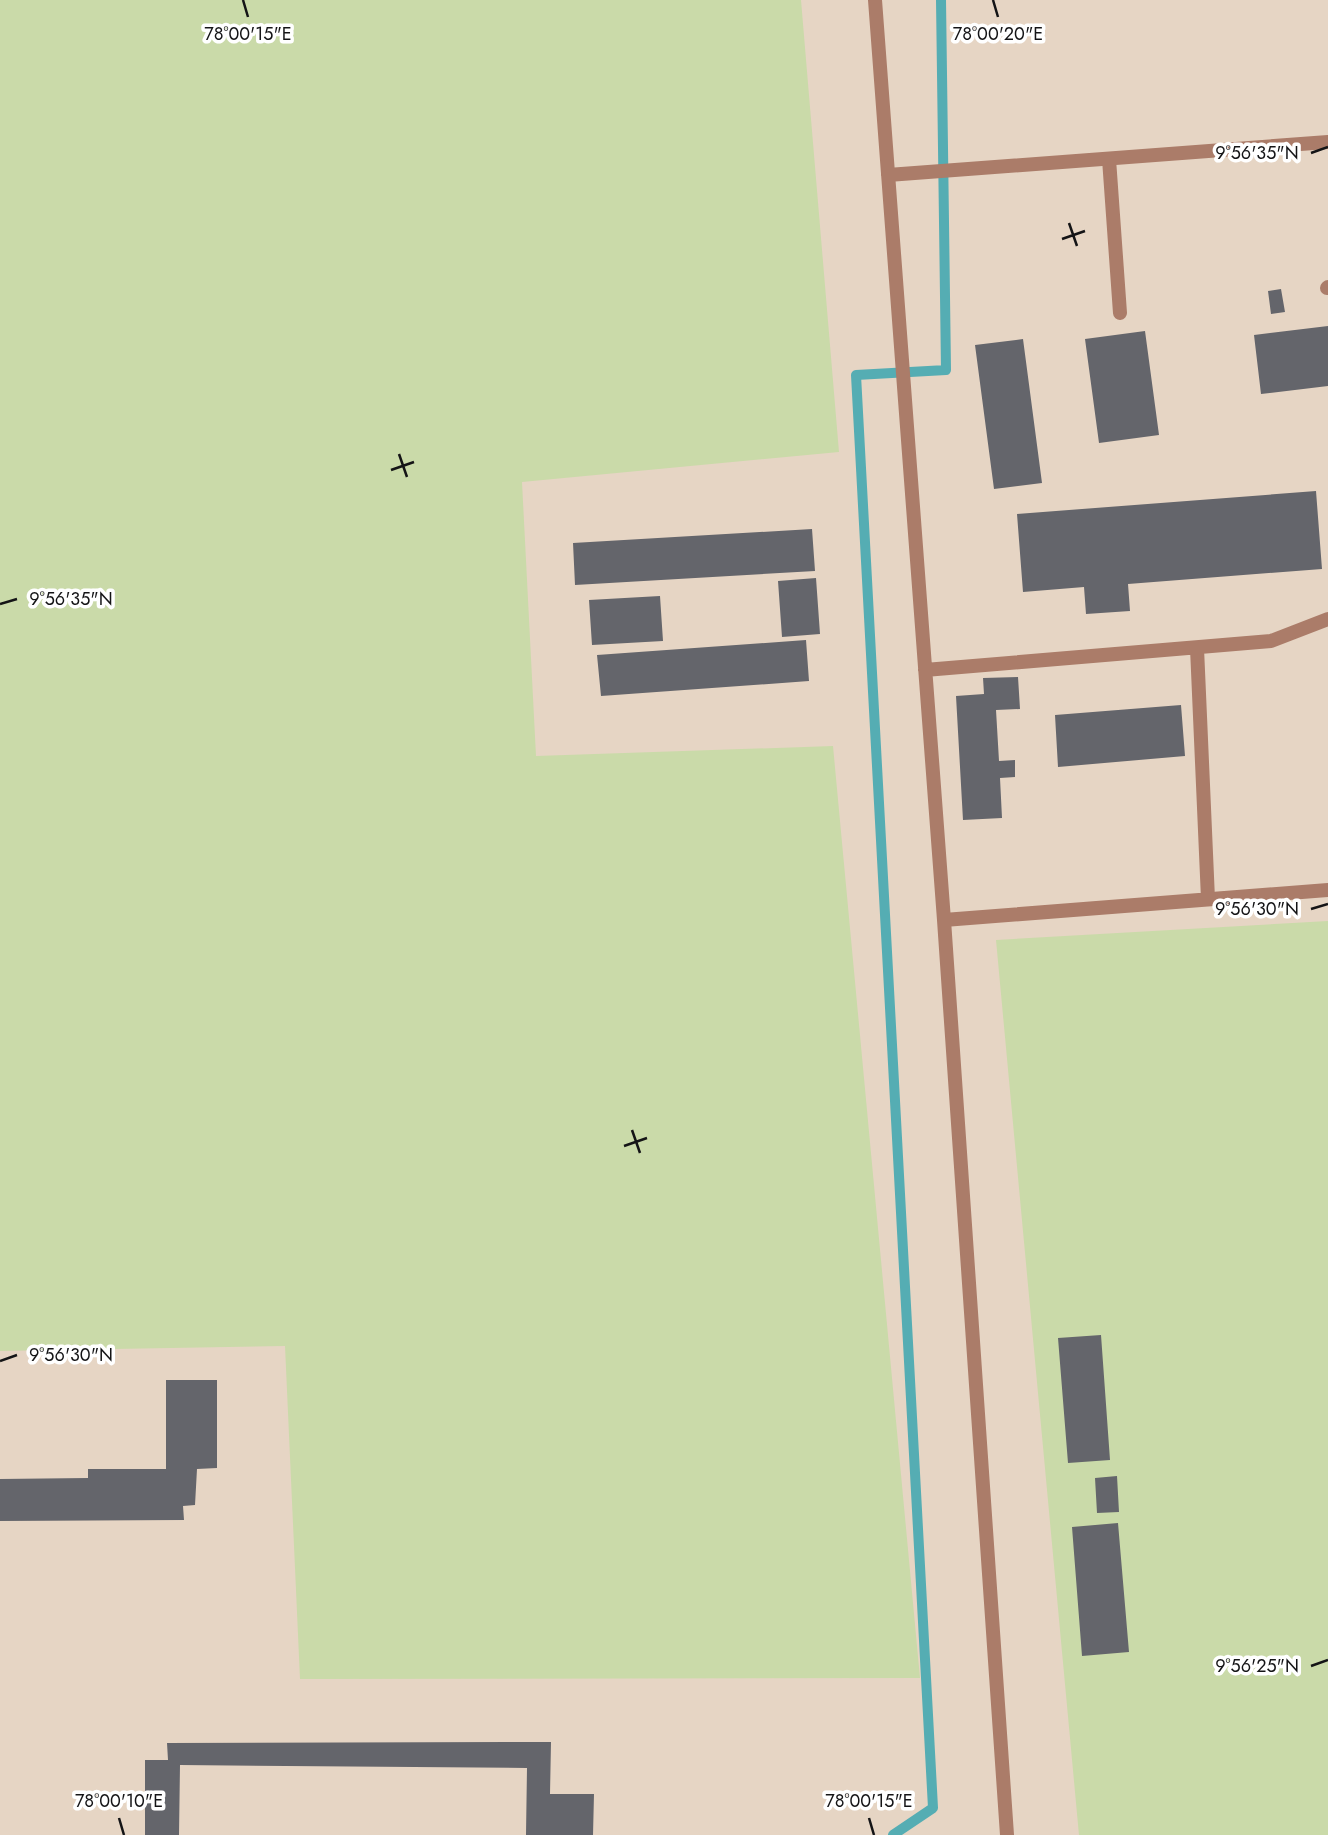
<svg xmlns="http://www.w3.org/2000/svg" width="1328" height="1835" font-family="Jost,sans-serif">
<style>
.education{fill:#e6d5c4}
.green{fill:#cadaa9}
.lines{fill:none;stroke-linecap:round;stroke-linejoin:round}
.stream{stroke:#55adb3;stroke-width:10}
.building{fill:#64656b}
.lane{stroke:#ab7c69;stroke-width:14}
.ticks{fill:none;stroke:#141416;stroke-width:2.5}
.ticks-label{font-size:18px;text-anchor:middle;fill:#141416;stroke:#fff;stroke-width:7;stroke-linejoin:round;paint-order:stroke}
</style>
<rect width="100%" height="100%" fill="#e1e1e8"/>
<path class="education" d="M0,0h1328v1835h-1328z"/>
<path class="green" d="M0,0h801l38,452 -317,30 14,274 297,-10 87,932 -620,1 -15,-333 -285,5z
M1328,921v914h-249l-83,-895z"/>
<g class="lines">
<path class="stream" d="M893,1835l40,-27 -77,-1433 90,-5 -5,-370"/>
</g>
<path class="building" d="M1281,289l4,23 -14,2 -3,-23z
M1328,326v60l-67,8 -7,-59z
M1145,331l14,104 -60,8 -14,-104z
M1023,339l19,144 -48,6 -19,-144z
M1316,491l6,78 -194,15 2,27 -44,3 -2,-27 -61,5 -6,-78z
M812,529l3,42 -240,14 -2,-42z
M816,578l4,56 -38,3 -4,-56z
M660,596l3,45 -71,4 -3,-45z
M806,640l3,41 -208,15 -4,-41z
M1018,677l2,32 -24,1 3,51 16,-1v17l-15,1 2,40 -39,2 -7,-124 28,-2 -1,-16z
M1181,705l4,51 -127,11 -3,-52z
M1101,1335l9,125 -42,3 -10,-125z
M166,1380h51v88l-20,1 -2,36 -12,1 1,14 -184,1v-42l88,-1v-9h78z
M1117,1476l2,36 -22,1 -2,-35z
M1118,1523l11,129 -47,4 -10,-129z
M551,1742l-1,52h44l-1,41h-67l1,-67 -347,-3 -1,70h-34v-75h23l-1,-17z"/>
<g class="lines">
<path class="lane" d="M875,0l69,920 384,-30
M1109,159l11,154
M888,175l440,-33
M1327,288l1,-1
M1197,648l11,251
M925,670l346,-29 57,-22
M944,920l63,915"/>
</g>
<path class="ticks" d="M243,0l5,17M993,0l5,17M1311,153l17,-6M1069,223l8,23M1062,239l23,-8M399,454l8,23M391,470l23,-8M0,604l17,-5M1311,909l17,-5M632,1130l8,23M624,1146l23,-8M0,1361l17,-6M1311,1666l17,-6M119,1818l5,17M869,1818l5,17"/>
<g class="ticks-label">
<text x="248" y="40">78°00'15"E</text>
<text x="998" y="40">78°00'20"E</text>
<text x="1257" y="159">9°56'35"N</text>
<text x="71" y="605">9°56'35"N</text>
<text x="1257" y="915">9°56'30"N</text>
<text x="71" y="1361">9°56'30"N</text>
<text x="1257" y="1672">9°56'25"N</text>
<text x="119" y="1807">78°00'10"E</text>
<text x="869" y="1807">78°00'15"E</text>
</g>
</svg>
